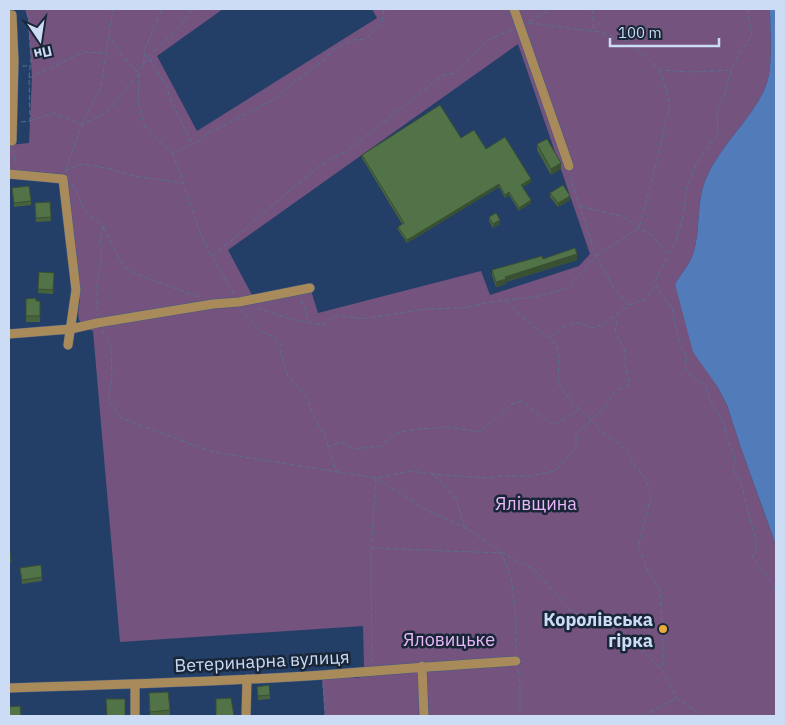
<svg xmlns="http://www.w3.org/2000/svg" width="785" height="725" font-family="'IBM Plex Sans',sans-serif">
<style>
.green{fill:#74537e;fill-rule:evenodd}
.water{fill:#527bb9}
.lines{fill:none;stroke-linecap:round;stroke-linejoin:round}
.minor-casing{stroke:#415b81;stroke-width:10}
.path{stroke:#587093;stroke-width:1;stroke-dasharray:5 2.5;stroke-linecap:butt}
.minor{stroke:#a98a5a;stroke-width:9}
.wall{fill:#47633d}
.shaded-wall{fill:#395032}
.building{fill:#527347;stroke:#395032}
.poi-dot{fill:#e9aa38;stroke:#192638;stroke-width:2}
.labels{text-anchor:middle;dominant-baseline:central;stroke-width:5;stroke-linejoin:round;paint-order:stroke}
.park-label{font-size:18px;fill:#ebb7fb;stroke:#192638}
.poi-label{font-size:18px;font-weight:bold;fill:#ccdcf5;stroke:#192638;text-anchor:end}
.street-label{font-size:18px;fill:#ccdcf5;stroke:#192638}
</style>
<rect width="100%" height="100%" fill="#233f67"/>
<path class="green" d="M25,9h198l-66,47 40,75 180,-113 -5,-9h398c0,21 4,60 -5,79 -16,36 -50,61 -62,99 -6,21 -3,43 -9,64 -3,12 -13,23 -19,33l42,102 10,19 14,43 35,97v171h-451l-3,-38h37l5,-12 -1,-40 -243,16 -27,-311c-17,-6 -16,-15 -13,-31l-19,-126 -52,-4v-25l20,-2 3,-66 -4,-59zM518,44l72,210 -11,12 -89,29 -9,-24 -163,42 -9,-29 -57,11 -24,-45z"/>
<path class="water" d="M770,9h6v536l-35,-97 -14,-43 -10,-19 -24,-34 -18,-68c6,-10 16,-21 19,-33 6,-21 3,-43 9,-64 12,-38 46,-63 62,-99 9,-19 5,-58 5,-79z"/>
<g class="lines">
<g class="minor-casing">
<path id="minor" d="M514,9l55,157
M9,15h3l2,46 -2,80h-3
M9,174l54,5 13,111 -8,55
M9,334l62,-5 26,-6 116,-19 26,-2 71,-14
M422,666l2,50
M135,685v31
M9,688c105,-3 209,-6 314,-13 64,-5 129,-10 193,-14
M246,716l1,-37"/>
</g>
<path class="path" d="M592,9l2,22
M747,9l5,27c-11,13 -18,26 -23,42 -5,15 -1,16 -12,30l1,26 -9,11 -13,20 -9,22 -4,30 -8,27 -14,24 -6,14 6,12 11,13 7,36 8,14 -2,10 6,9 14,10 8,20 11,17 2,13 9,21 -2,12 8,14 15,58v11l-4,5 22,28 2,10
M529,22l21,-13
M528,23l72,9 28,9 32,29 31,2 40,-2
M149,58l18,29 2,9 23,48
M143,65l2,-16 17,-40
M22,66h8
M29,78l55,-26 21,1
M30,121l24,-8 28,11 24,-11 33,-40 -16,-16 -14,-21
M21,122l9,-1 -1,-43 2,-20 -3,-41 -2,-8
M13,150l3,15
M173,154l-28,-27 -7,-24 1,-30 9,-16 33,-32 12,-16
M66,169l16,-45 19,-37 12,-78
M66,172v-2l17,-6 28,5 22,7 50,7
M72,184l4,5 8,21 19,16 -3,14 2,15 -5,30v30
M580,206l44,11 15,11 13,7 17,20
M103,227l18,34 7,9 16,7 55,20
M212,256c32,-24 60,-52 92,-77 13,-11 25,-21 42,-27l97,-77 13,-2 30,-32 27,-12
M234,294l-22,-37 -12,-25 -27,-78 26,-13 6,-6 70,-36 17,-15 33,-25 7,-9 21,-10 14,-1 7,-9 8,-8 2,-13
M301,299l8,22
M506,301c9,8 17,17 26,24 11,9 24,14 27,28l-1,30 15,21 19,16 9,12 17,11 12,13 6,12 10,11 4,12v9l-12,47 6,12 4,12 12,19 3,53 -1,26
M629,305l-14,-15 -19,-34 43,-28 17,-64 14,-60 -10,-34
M257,308l33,11 33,6 13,-10 26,4 64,-10 37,-1 34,-7 42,-5 28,-8 29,-32 -26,-79
M241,309l1,3 18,19 14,6 7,7v9l7,23 19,21 7,21 10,15 12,38
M102,330l9,17 1,30 -3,19 1,6 11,16 92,34 163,26 52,33 42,19 32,23 33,17 35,40 31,13 40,27 21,20 15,28
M550,337c15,-10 23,-21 41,-9l11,-3 27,-20 17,-6 10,-15
M327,447l14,-5 14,7 26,-3 15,-13 22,-4 30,-2 32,5 32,-28 9,-3 33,24 25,-15
M433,474l23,24 8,29
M371,548l131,5 9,26 5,36v39
M372,663l-1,-109 5,-76 34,-7 33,4 45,3 14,-2h27l26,-5 21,-23v-14l30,-28 9,-14 15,-8 -5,-17v-16l-10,-19 2,-11 -3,-4
M518,670l2,13v33
M323,683l2,33
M643,716l34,-18 26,18"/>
<use href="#minor" class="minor"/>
</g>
<path class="wall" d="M461,138l25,11 45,33 -8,5 8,16 -12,8 -10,-16 -4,3 -6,-11 -92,56 -9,-13v-3l4,-3 -40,-66v-3z
M537,144l24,25 -10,6 -14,-25z
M12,188l19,13v4l-17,2z
M550,193l20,7 -12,7 -8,-10z
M50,202l1,19 -15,1 -1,-19z
M489,217l11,7 -7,4 -4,-7z
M543,259l34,1 -71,22v2l-10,3 -4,-12v-5z
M39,272l15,1 -1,21 -15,-1z
M26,299l10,2h4v21h-14z
M20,568l22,9v4l-20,3z
M257,687l13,8v4l-12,1z
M149,699l21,11v6h-20z"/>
<path class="shaded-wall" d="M561,163v6l-10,6v-6z
M531,179v3l-10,6v-3z
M499,184v3l-92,56v-3z
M509,192v3l-4,3v-3z
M570,196v4l-12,7v-4z
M531,200v3l-12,8v-3z
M500,220v4l-7,4v-4z
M577,254v6l-71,22v2l-10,3v-5l9,-5z"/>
<path class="building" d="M440,105l21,33 13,-8 12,19 19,-12 26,42 -10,6 10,15 -12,8 -10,-16 -4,3 -6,-11 -92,56 -9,-13 6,-4 -42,-68z
M547,139l14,24 -10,6 -14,-25z
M563,185l7,11 -12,7 -8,-10z
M29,186l2,15 -17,2 -2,-15z
M50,202l1,15 -15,1 -1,-15z
M496,213l4,7 -7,4 -4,-7z
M575,248l2,6 -72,23 1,2 -10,3 -4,-12 50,-14 1,3z
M39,272l15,1 -1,17 -15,-1z
M36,298v3h4v15h-14v-17z
M9,545l2,17h-2z
M41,565l1,12 -20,3 -2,-12z
M269,685l1,10 -12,1 -1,-9z
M168,692l2,18 -20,2 -1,-19z
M231,698l3,18h-18v-17z
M106,699h19v17h-18z
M20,706l1,10h-12v-9z"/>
<circle class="poi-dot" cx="663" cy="629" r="5"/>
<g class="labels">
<g class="park-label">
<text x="536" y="503">Ялівщина</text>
<text x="449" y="639">Яловицьке</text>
</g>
<g class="poi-label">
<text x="653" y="619">Королівська<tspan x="653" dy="21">гірка</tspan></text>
</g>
<g class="street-label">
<text transform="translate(262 661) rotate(-3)">Ветеринарна вулиця</text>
</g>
</g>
<rect width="785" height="725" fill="none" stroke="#ccdcf5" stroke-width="20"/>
<g transform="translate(40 40) rotate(167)" stroke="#192638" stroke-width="4" paint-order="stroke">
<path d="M0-4L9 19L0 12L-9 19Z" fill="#ccdcf5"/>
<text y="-8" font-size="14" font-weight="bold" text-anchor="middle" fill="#ccdcf5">Пн</text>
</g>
<path d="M610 38v8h109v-8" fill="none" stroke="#ccdcf5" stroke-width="2.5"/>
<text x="618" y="38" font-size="15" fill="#ccdcf5" stroke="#192638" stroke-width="4" paint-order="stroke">100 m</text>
</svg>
